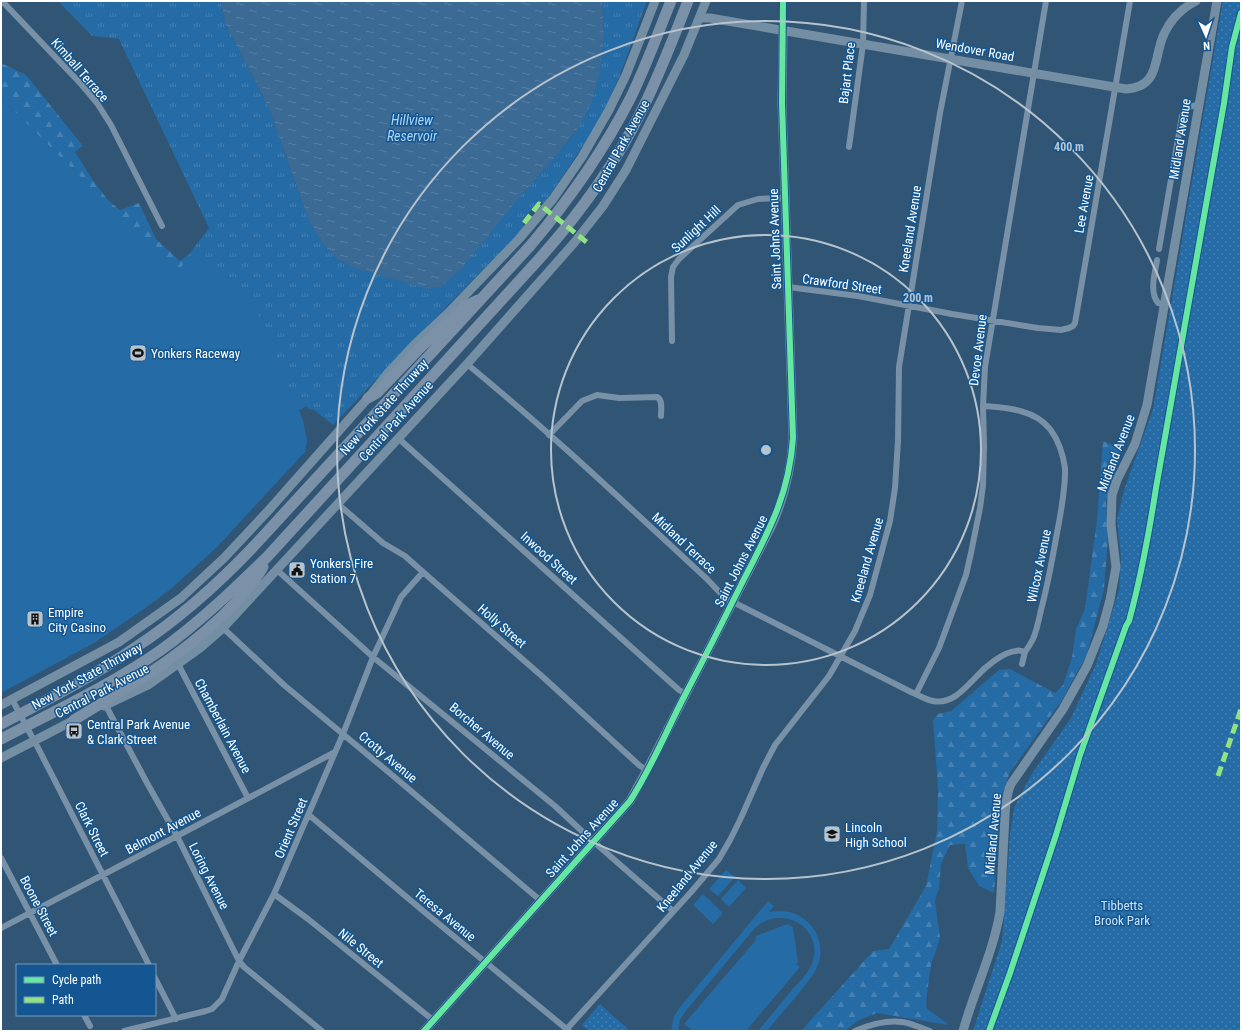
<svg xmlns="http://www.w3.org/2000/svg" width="1242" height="1032" font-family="'Roboto Condensed',sans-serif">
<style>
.grass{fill:url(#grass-tufts)}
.forest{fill:url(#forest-firs)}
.park{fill:url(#park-dots)}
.pitch{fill:#256ba6}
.water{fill:url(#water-ripples)}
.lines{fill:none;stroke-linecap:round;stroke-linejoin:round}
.street{stroke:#7891a7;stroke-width:6}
.secondary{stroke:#748ea4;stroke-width:9}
.highway{stroke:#7a91a7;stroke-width:11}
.street-bridge{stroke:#7891a7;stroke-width:6}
.quiet{stroke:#91e382;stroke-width:5;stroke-dasharray:10 5;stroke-linecap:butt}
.cycleway-casing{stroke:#145691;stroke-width:8}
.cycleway{stroke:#66e7a1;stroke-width:6}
.ring{fill:none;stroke:#b7c4ce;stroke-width:2}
.labels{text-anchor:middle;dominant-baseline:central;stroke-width:3;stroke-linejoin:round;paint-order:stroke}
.street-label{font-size:13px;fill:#fff;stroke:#145691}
.poi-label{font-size:13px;fill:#fff;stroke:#145691;text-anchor:start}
.park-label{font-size:13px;fill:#c7e4fc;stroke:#145691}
.water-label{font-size:14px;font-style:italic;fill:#acd6f8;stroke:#145691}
.centre{fill:#b7c4ce;stroke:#145691;stroke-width:2}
.ring-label{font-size:12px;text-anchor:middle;font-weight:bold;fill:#b7c4ce;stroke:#145691;stroke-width:3;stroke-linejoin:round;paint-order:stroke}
</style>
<defs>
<pattern id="grass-tufts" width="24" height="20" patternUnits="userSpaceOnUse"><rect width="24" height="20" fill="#256ba6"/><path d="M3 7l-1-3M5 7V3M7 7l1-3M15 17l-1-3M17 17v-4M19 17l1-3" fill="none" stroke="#4681b3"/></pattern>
<pattern id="forest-firs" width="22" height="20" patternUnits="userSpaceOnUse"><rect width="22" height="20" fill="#256ba6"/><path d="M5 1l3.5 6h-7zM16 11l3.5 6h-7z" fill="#4681b3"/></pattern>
<pattern id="park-dots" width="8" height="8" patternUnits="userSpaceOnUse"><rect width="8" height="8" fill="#256ba6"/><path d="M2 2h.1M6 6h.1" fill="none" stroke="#4681b3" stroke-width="1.8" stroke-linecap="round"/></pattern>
<pattern id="water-ripples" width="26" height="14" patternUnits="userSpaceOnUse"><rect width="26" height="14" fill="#3b6a94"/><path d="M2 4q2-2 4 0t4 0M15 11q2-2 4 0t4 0" fill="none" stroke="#5880a4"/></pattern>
</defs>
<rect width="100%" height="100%" fill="#315574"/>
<path class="grass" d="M58,1h163l5,24 43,83 40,113 209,-22 37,-42 22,-27 27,-96 -2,-33h45l-27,74 -19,44 -57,85 -5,-3 -17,20 3,6 -112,114 -80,84 -19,-15 -5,-1 -3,-3 -8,5 -48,-115 -60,-43 19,-25 -90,-189 -27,-3z"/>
<path class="forest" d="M1,63l25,12 57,71 -8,6 19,30 14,18 12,10 19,-7 17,36 24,22 10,-8 60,43 32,67 16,48 9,33 -4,7 -125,-180 -73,-61 -19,-27 -85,-85z
M1103,441l19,8 -16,52 2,36 -4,52 -17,65 -25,46 -52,72 -9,26 -7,95 -15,-7 -11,-18 -3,-24 -15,1 -9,19 -2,24 -4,13 5,37 -9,27 -4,28 -1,15 23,17 -72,-12 -20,8 -12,10h-44l72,-80 16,-2 37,-63 11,-55 1,-41 -5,-70 5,-6 13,-3 48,-41 11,-1 45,24 8,-8 9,-27 4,-29 9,-20 12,-89z"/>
<path class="park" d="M1223,1h18v1030h-268l29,-90 8,-107 4,-26 17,-33 40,-57 25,-54 23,-74 2,-33 -4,-37 7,-30 29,-81z
M600,1004l28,25 -2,2h-37l-7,-6z"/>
<path class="pitch" d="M1,98l83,82 21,28 74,62 13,-17 59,43 52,124 4,20 -2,12 -89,96 -44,40 -28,21 -50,34 -93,50z
M726,870l9,7 -17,19 -9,-7z
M738,880l8,8 -17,19 -8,-8z
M703,894l20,19 -10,11 -20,-19z
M768,901l6,5 -5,6c15,-3 29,0 40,11 5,5 8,11 10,18 7,24 -11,40 -24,57 -10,11 -19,22 -28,33h-9c11,-13 22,-27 33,-40 8,-9 18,-18 22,-30 10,-35 -34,-58 -59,-32l-69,83 -5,8 -2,11h-7l3,-15 6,-9z
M787,924l6,3 5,36 -2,1 4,3 -54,64h-53l-9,-7 71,-83 1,-5z"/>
<path class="water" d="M221,1h381l2,33 -5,41 -7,27 -15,28 -22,27 -37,42 -56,69 -20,18 -13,3 -75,-21 -18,-10 -13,-14 -14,-23 -40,-113 -43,-83z"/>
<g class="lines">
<path class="street" d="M2,1l79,83 16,19 14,22 51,101
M783,31v-30
M849,147l14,-103 1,-43
M1159,249l23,-133 5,-9 11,-2
M1157,260c-2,14 -8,31 1,43l6,2
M788,287l70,9 94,18 86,14 23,2 8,-2 4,-2 2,-3 55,-322
M672,341l-1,-64 2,-10 6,-8 59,-54 20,-6 27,-1
M467,364c83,68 161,142 240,215l18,19 188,95c6,2 13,7 20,8 19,4 32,-13 44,-25 8,-9 26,-24 39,-25 2,-1 6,0 9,1 3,-4 6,-9 8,-13 4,-9 6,-20 8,-29 6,-22 10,-44 14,-66 4,-23 11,-53 10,-76 -2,-14 -6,-27 -15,-39 -16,-20 -43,-21 -67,-23
M549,435l33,-34 15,-6 22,3 38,-1c6,3 4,12 4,19
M398,438l281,252 7,4
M338,504l45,39 22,13 18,16 121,106 96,88 7,4
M277,570l96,87 182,149 31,29 87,76
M223,628l61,57 108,90 149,126
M178,664l70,134
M1022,664l3,-12
M916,694l23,-46 27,-73 5,-22 9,-45 3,-23 1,-39 -1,-40 2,-39 61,-366
M106,706l41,77 30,53 62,125 5,6 78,64
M33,738l116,227
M309,815l119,100 141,116
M1,858l56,107
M274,894l34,25 125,101
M1,928l176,-92 158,-84
M155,978l21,41
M84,1015l6,11
M124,1031l82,-20 6,-2 10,-10 17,-38 35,-67 69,-160 30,-77 28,-60 22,-25
M565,1031l127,-140 27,-32 11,-19 10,-20 23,-52 12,-23 54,-69 26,-45 15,-36 20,-74 5,-33 3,-47 1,-74 41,-254 22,-112
M855,1031c14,-6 31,-11 47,-9 9,1 19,6 28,9"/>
<path class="secondary" d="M700,18h10l416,71c35,-2 27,-32 38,-55 7,-15 18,-26 32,-33
M1,705l118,-63 62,-44 43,-40 44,-47 100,-113 19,-24 28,-30 33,-31 71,-74 34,-40 29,-42 27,-47 17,-35 29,-74
M104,706l44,-21 52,-37 23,-20 244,-264 107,-121 29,-37 23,-36 58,-115 22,-54
M1,758l79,-41
M424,1031l206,-230 17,-31 124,-243c13,-28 20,-57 22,-89l-11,-335 1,-72
M963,1031c11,-40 30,-78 37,-119l5,-96 1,-14 3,-13 2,-5 52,-75 24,-43 16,-40 7,-26 6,-33 -5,-42 1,-30 5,-15 18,-36 12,-39 70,-404"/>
<path class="highway" d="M368,398l9,-5 44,-46 43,-40 14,-7
M74,720c57,-35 117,-69 163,-119 9,-11 19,-21 26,-34
M1,724c46,-24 93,-48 135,-77 44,-29 82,-63 118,-101l276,-300c39,-46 73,-94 101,-149 15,-31 27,-64 40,-96
M1,739c54,-28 110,-54 160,-89 39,-28 73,-61 107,-94l272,-298c41,-46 76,-95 103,-150 17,-35 31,-71 45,-107"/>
<path class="street-bridge" d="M14,703l17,32"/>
<path class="quiet" d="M524,223l15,-19 50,40
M1218,776l23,-67"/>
<g class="cycleway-casing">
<path id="cycleway" d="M424,1031l206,-230c22,-34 37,-72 56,-108 19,-36 37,-72 55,-108 26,-51 48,-88 52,-147l-11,-335 1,-102
M989,1031l21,-58 46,-138 24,-80 46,-129 3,-5c12,-44 20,-88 27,-133l68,-385 8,-56 9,-34"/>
</g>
<use href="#cycleway" class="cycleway"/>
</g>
<g class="ring">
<circle cx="766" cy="450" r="215"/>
<circle cx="766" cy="450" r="429"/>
</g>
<defs>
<g id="stadium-square" transform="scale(0.9)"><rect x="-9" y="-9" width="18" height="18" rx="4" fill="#b7c4ce" stroke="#145691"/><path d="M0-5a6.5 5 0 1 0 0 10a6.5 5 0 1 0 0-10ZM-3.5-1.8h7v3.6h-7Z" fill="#111"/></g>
<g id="civic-square" transform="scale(0.9)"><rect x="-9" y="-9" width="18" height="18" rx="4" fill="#b7c4ce" stroke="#145691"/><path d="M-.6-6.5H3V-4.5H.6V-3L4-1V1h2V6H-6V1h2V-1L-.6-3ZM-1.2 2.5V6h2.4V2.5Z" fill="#111"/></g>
<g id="building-square" transform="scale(0.9)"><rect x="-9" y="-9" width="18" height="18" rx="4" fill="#b7c4ce" stroke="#145691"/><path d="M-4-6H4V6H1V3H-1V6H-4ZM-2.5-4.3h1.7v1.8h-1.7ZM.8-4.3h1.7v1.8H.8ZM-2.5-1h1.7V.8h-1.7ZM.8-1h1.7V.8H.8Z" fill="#111"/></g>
<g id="bus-square" transform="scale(0.9)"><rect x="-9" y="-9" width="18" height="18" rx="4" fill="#b7c4ce" stroke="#145691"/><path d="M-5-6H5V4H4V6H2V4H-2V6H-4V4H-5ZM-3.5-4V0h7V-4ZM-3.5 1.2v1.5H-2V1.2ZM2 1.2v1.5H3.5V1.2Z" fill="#111"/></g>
<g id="school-square" transform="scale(0.9)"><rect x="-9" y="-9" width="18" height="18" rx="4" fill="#b7c4ce" stroke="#145691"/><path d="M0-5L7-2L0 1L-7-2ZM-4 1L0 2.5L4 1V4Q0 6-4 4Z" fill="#111"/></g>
</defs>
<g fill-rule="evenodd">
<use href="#stadium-square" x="138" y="353"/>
<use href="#civic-square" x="297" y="570"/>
<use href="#building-square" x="35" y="619"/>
<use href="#bus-square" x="74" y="731"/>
<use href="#school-square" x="832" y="834"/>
</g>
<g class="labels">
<g class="street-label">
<text transform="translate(975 50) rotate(10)">Wendover Road</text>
<text transform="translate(80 70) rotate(49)">Kimball Terrace</text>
<text transform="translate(847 73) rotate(-83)">Bajart Place</text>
<text transform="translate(1180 139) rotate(-81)">Midland Avenue</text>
<text transform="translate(621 146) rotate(-61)">Central Park Avenue</text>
<text transform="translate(1084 204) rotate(-80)">Lee Avenue</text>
<text transform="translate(696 229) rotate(-43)">Sunlight Hill</text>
<text transform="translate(910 229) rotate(-81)">Kneeland Avenue</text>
<text transform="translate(775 239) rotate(-92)">Saint Johns Avenue</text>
<text transform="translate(842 284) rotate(8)">Crawford Street</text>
<text transform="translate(978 350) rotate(-83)">Devoe Avenue</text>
<text transform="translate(384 407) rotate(-48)">New York State Thruway</text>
<text transform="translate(396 421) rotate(-48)">Central Park Avenue</text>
<text transform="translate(1116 453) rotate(-69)">Midland Avenue</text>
<text transform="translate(684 543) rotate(43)">Midland Terrace</text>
<text transform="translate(549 558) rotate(42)">Inwood Street</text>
<text transform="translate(867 560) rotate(-74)">Kneeland Avenue</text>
<text transform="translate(741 561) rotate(-63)">Saint Johns Avenue</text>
<text transform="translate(1039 566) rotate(-78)">Wilcox Avenue</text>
<text transform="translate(502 626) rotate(41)">Holly Street</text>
<text transform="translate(87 676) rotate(-29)">New York State Thruway</text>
<text transform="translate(102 691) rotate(-27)">Central Park Avenue</text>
<text transform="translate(223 726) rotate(62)">Chamberlain Avenue</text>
<text transform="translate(482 731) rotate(40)">Borcher Avenue</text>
<text transform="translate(388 757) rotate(40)">Crotty Avenue</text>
<text transform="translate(291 828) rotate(-67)">Orient Street</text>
<text transform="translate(92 829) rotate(63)">Clark Street</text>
<text transform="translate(163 831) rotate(-28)">Belmont Avenue</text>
<text transform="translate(993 834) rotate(-85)">Midland Avenue</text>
<text transform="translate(582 838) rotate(-48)">Saint Johns Avenue</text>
<text transform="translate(209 876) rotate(63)">Loring Avenue</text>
<text transform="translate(687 876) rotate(-51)">Kneeland Avenue</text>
<text transform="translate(39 906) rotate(62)">Boone Street</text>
<text transform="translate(445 915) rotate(39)">Teresa Avenue</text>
<text transform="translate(361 948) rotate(39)">Nile Street</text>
</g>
<g class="poi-label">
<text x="151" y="353">Yonkers Raceway</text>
<text x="310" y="563">Yonkers Fire<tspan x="310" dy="15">Station 7</tspan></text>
<text x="48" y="612">Empire<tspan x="48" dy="15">City Casino</tspan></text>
<text x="87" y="724">Central Park Avenue<tspan x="87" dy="15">&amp; Clark Street</tspan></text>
<text x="845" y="827">Lincoln<tspan x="845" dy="15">High School</tspan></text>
</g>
<g class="park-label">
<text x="1122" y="905">Tibbetts<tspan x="1122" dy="15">Brook Park</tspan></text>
</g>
<g class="water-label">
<text x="412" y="120">Hillview<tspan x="412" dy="16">Reservoir</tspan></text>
</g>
</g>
<circle cx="766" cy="450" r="6" class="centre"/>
<g class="ring-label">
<text x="1069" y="151">400 m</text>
<text x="918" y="302">200 m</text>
</g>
<rect width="1242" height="1032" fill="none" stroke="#ffffff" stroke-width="4"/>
<rect x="16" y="964" width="140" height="52" fill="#145691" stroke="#729abd"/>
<rect x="24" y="977" width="20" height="6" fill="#66e7a1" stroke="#729abd"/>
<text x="52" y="984" font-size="12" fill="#ffffff">Cycle path</text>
<rect x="24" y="997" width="20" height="6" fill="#91e382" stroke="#729abd"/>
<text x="52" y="1004" font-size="12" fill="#ffffff">Path</text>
<g transform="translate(1206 36) rotate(177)" stroke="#145691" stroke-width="3" paint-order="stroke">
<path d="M0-3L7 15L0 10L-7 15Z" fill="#ffffff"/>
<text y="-6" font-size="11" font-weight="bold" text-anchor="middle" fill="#ffffff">N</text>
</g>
</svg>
